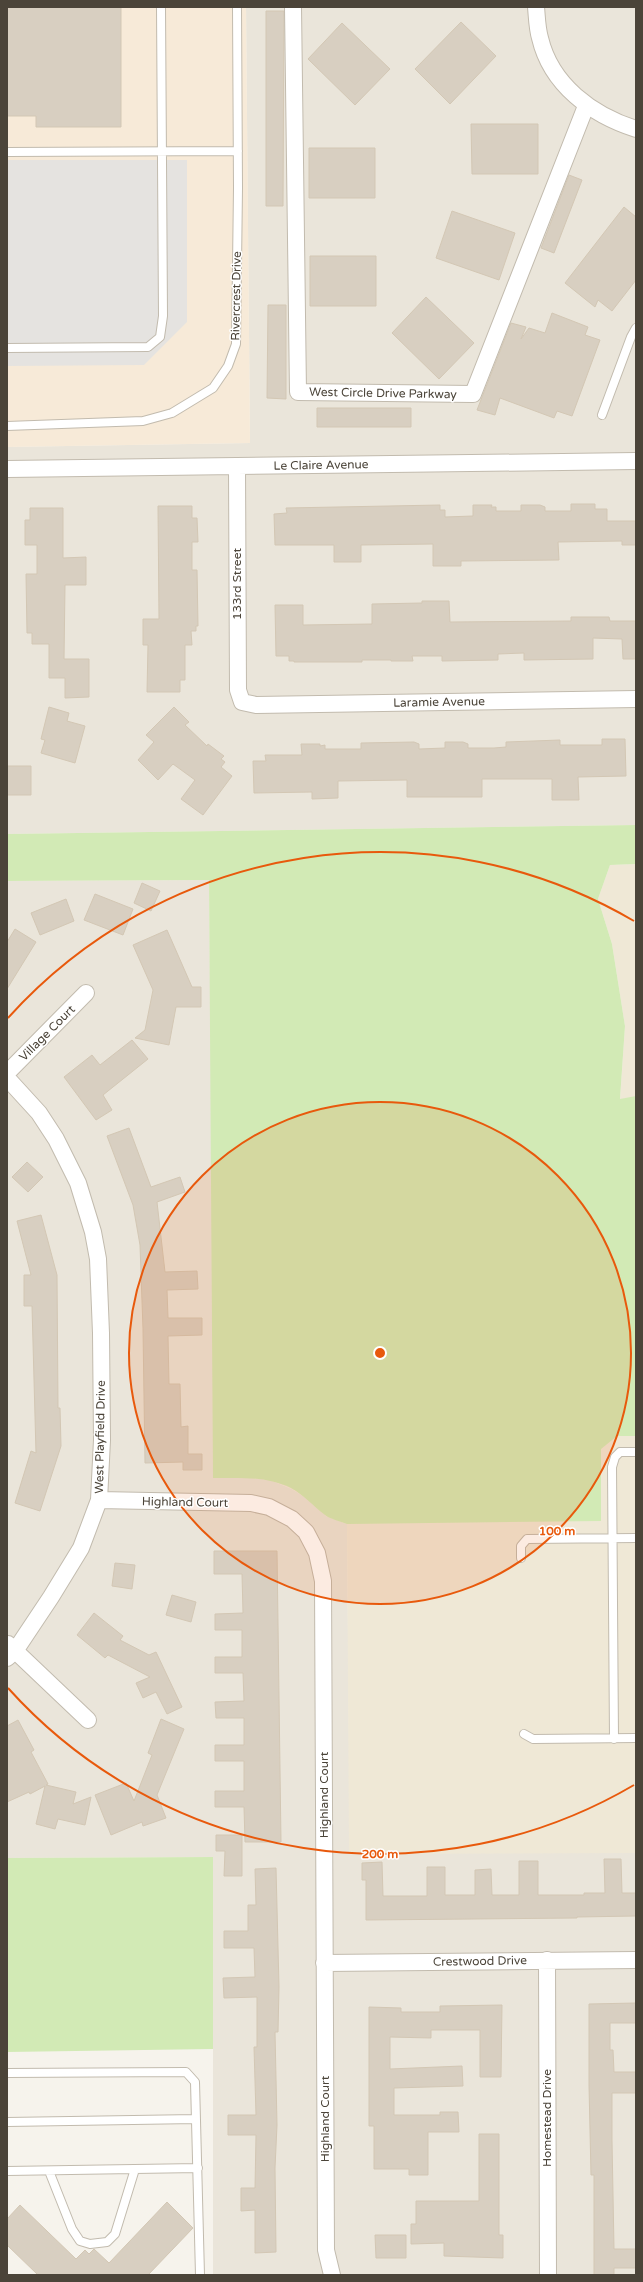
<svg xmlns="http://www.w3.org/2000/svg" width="643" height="2282" font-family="'Varela Round',sans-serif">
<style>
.residential{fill:#eae5da}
.commercial{fill:#f7ead8}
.education{fill:#efe8d6}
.green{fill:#d2eab5}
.parking{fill:#e5e3e0}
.building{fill:#d8cfc1;stroke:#d3c7b4}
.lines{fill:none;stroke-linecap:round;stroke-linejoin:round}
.service-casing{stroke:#c2bbae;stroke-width:10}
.minor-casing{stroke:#c2bbae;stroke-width:18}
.service{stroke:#fff;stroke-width:8}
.minor{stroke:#fff;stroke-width:16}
.ring{fill:none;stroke:#e8590c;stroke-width:2}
.labels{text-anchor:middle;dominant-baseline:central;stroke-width:3;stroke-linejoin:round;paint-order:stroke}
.street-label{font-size:12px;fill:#4b4439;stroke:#fff}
.centre{fill:#e8590c;stroke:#fff;stroke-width:2}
.ring-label{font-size:12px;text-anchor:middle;font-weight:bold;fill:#e8590c;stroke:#fff;stroke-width:3;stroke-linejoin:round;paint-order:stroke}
</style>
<rect width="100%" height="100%" fill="#f6f3ec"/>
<path class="residential" d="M246,7h390v818l-629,9v-387l243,-4z
M209,880l1,103 42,495 18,2 22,9 19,12 15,15 21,8 3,329h286v422h-423v-418l-206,1v-977z"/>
<path class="commercial" d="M7,7h239l4,436 -243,4z"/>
<path class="education" d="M636,864v989l-287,1 -2,-330 -21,-8 -15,-15 -19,-12 -22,-9 -18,-2h-39l407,-378 5,-74 -13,-82 -14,-45 12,-34z"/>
<path class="green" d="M636,825v39l-26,1 -12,34 14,45 13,82 -5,73 16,-3v340h-19l-16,13v72l-254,3c-7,-3 -17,-5 -22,-9 -12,-9 -21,-20 -34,-27 -25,-12 -51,-10 -78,-10l-4,-598 -202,1v-47z
M213,1857v192l-206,3v-194z"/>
<path class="parking" d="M7,160h180v162l-43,43 -137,1z"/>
<path class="building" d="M7,7h114v120h-85v-11h-29z
M266,11h18l-1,195h-17z
M461,22l35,34 -46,48 -35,-35z
M342,23l48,46 -35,36 -47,-46z
M471,124h67v50h-66z
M309,148h66v50h-66z
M569,175l13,5 -28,73 -13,-5z
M624,207l12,10v63l-24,31 -14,-11 -3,7 -30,-24z
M452,211l63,22 -16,47 -63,-22z
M310,256h66v50h-66z
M426,297l48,46 -35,36 -47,-46z
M268,305h18v94l-19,-1z
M552,313l36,14 -3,8 15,5 -28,76 -15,-5 -3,7 -54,-20 -5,17 -18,-5 34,-87 15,4 -5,12 8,-11 16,5z
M317,408h94v19h-94z
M571,504h24v5h12v12h29v24h-14v-4l-64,1 1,18 -98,1v5h-28v-22l-72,1v17h-27v-17h-59l-1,-31 13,-1 -1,-5 154,-3v5h5v7l28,-1v-11h19l-1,2h5v4h25v-6h19l5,2v4h26z
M158,506h34v12h5l1,24h-6v28h5l1,56h-2v5h-5l1,14h-7v35h-5v12h-33l1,-47h-5v-26h16z
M30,508h33v50l23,-1v28h-21l-1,74h25v38l-24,1v-20h-16v-34h-17v-11h-5l-1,-59h11v-29h-12v-25h5z
M422,601h27l1,21 121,-1v-4h38l1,4h26v38h-13l-1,-20 -29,-1v21l-69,1v-7l-26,1v6l-56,1v-5h-30l1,5h-22v-1h-29v2h-68v-1h-5v-5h-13l-1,-51h28v20l69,-1v-20l50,-1z
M49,707l20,6 -2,8 18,5 -10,37 -34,-10 4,-13 -4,-1z
M174,707l15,15 -4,3 22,21 1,-2 16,12 -3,3 4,3 -4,5 11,9 -29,39 -22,-16 14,-19 -22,-16 -15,16 -20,-20 16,-18 -8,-7z
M602,739h23l1,37 -48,1 1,23h-27v-21h-70v18h-75v-17l-69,1v17l-26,1v-7l-58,1 -1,-32h13l-1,-6h37l-1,-11h19v2l5,-1v4h36v-6l53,-1 5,2v5l26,-1v-6h18l5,2v4h26l12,-1v-5l54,-2v5h42z
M7,766h24v29h-24z
M142,883l18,8 -9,20 -17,-8z
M95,894l38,15 -10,26 -39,-15z
M66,899l8,22 -34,14 -9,-22z
M15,929l21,13 -29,47v-47z
M167,930l25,57h9v20h-25l-7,38 -34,-7 10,-8 8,-40 -20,-45z
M132,1040l16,19 -45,36 9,15 -16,10 -32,-43 28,-22 8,10z
M129,1128l22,59 29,-10 5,15 -28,10 8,70 32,-1 1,18 -31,1 1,28h34v17l-34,1 1,48h11l1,43 7,-1v28h14v16h-19v-8l-38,1 -2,-134 -3,-84 -7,-40 -26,-69z
M27,1162l16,15 -15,15 -16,-15z
M41,1215l16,60 1,133h2l1,38 -21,65 -25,-8 16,-52 5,2 -4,-147h-8v-31h7l-14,-54z
M214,1551h63l4,291h-36l-1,-35h-29v-16h29v-30h-29v-16h29v-27h-28l-1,-16 29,-1 -1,-28h-28v-16h27v-27h-27v-16l28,-1 -1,-39h-28z
M115,1563l20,2 -3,24 -20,-3z
M172,1595l24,7 -5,20 -25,-7z
M94,1613l29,23 -3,4 29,15 7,-3 26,55 -15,7 -11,-22 -13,6 -7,-15 14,-6 -42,-22 -3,3 -28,-23z
M161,1719l23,10 -27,66 9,23 -23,8 -1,-4 -31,13 -16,-40 31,-12 8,18 18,-46 -4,-2z
M18,1720l16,30 -3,2 17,32 -2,1 30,7 -3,12 18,-7 -6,28 -27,-6 -3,10 -19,-5 9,-38 -15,8 -1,-2 -22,10v-76z
M216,1835h26v41h-18l1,-25h-9z
M604,1859h17l1,34h14v23l-59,1v1l-211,2v-40h-4v-17l20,-1 1,34h44v-29h18v28h30v-25l16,-1 1,26h27v-34h19v34h46v-2h21z
M276,1868l3,119 -1,45h-3l2,93 -2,43 1,84 -21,1v-43l-14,1v-23h14l1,-53h-28v-20h28l-2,-68h3v-50l-33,1 -1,-20 32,-1 -1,-29h-30v-17h24v-26h8l-1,-36z
M636,2003v20h-26v27h3l1,22h22v21h-24v48l2,108h22v19h-22v7h-20v-100h-3l-2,-90v-81z
M502,2005l-1,72h-21v-47h-49v8l-41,-1v32l72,-3 1,20 -69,2v27h46v-3h18l1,20h-31v43h-19v-6h-35v-43h-5v-119l32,1v4h39v-6z
M479,2134h20v101h4v23l-59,-2v-13l-33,1v-20h5v-23h63z
M167,2202l26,26 -45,47h-110l-31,-30v-26l13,-14 56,54 9,-9 4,4 5,-5 15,14z
M375,2235h31v23h-30z"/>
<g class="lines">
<g class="service-casing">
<path id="service" d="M7,152l231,-1
M7,348l141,-1 12,-10 3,-21 -2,-309
M602,415l29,-78 5,-9
M7,426l136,-5 29,-8 41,-25 15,-22 8,-22 2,-156 -1,-181
M521,1558v-12l6,-7 109,-1
M524,1734l9,5 103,-1
M614,1739l-2,-272 3,-10 5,-5h16
M7,2073l179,-1 9,10 5,193
M7,2122l189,-3
M7,2171l191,-3
M49,2171l23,58 8,12 10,3 17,-2 8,-8 20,-65"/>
</g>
<g class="minor-casing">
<path id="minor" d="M293,7l5,385 175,2 113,-288
M536,7c1,10 1,21 4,31 11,47 52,77 96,91
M237,466l1,224 4,12 14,3 380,-6
M7,469l629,-8
M7,1073l79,-80
M7,1078l32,35 17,26 22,44 15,49 5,27 3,74 1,107 -3,60 -18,48 -30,49 -36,54 -8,7
M99,1500l152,3 18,4 23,12 14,13 11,21 6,28 3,669 6,25
M8,1644l80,76
M547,1960l1,315
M324,1963l312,-3"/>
</g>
<use href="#service" class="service"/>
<use href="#minor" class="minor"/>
</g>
<circle cx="380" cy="1353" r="251" fill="#e8590c" fill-opacity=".12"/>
<g class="ring">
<circle cx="380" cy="1353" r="251"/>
<path d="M634 1785A501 501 0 0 1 8 1688M8 1018A501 501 0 0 1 634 921"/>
</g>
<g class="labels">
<g class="street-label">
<text transform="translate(236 296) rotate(-89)">Rivercrest Drive</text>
<text transform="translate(383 393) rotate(1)">West Circle Drive Parkway</text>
<text transform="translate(321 465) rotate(-1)">Le Claire Avenue</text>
<text transform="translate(237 584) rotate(-90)">133rd Street</text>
<text transform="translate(439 702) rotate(-1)">Laramie Avenue</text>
<text transform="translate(47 1033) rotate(-45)">Village Court</text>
<text transform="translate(100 1437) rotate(-89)">West Playfield Drive</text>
<text transform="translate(185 1502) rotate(1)">Highland Court</text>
<text transform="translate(324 1795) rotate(-90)">Highland Court</text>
<text transform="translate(480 1961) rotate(-1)">Crestwood Drive</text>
<text transform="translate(547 2118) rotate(-90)">Homestead Drive</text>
<text transform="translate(325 2119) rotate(-90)">Highland Court</text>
</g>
</g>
<circle cx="380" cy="1353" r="6" class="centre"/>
<g class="ring-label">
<text x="557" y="1535">100 m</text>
<text x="380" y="1858">200 m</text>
</g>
<rect width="643" height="2282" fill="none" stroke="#4b4439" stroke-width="16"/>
</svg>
